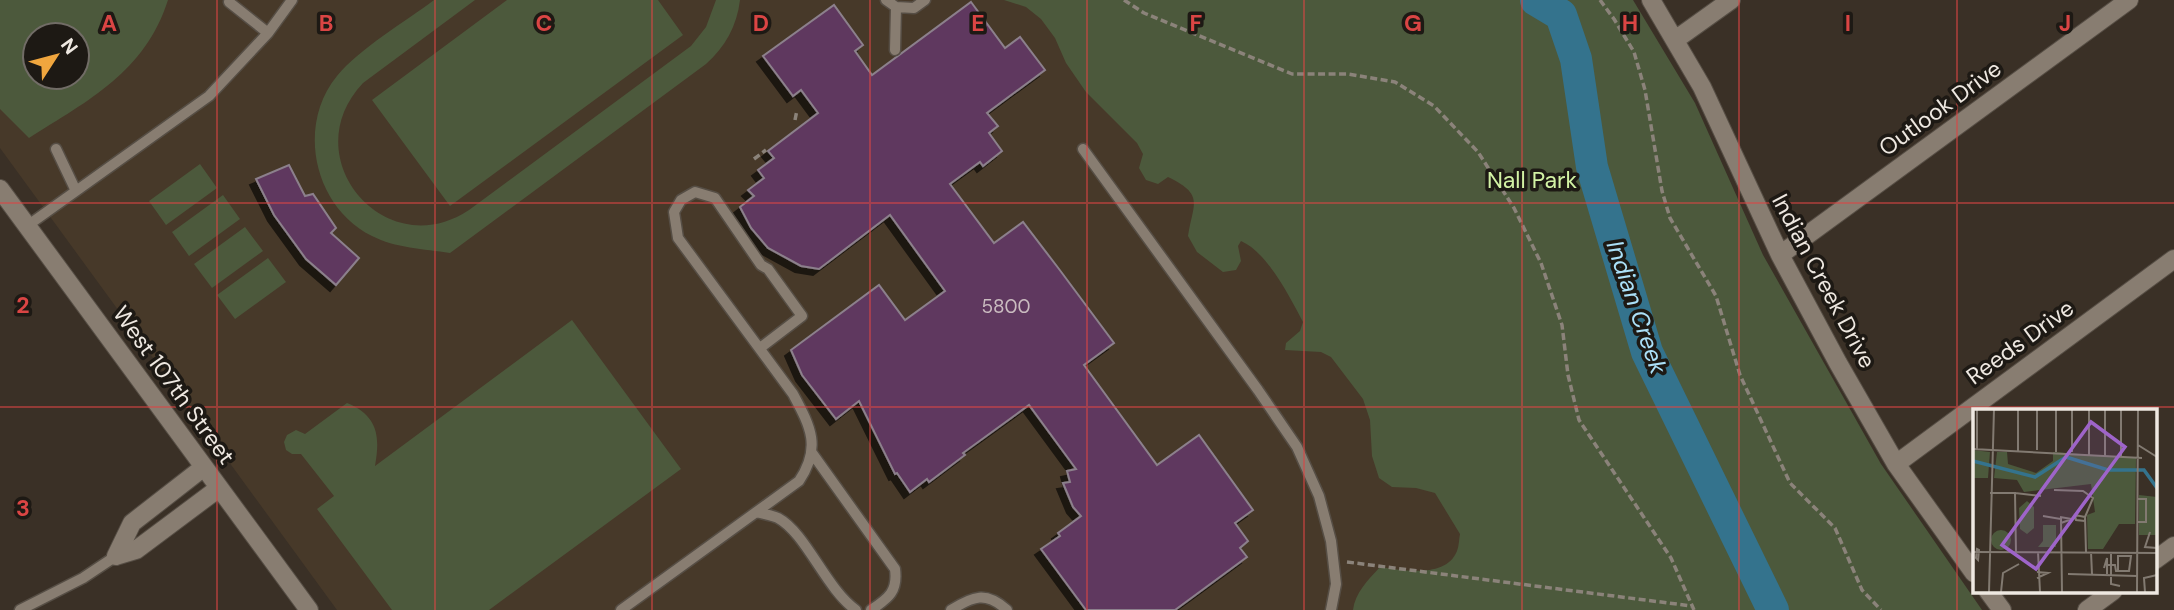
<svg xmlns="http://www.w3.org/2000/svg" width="2174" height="610" font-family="'DM Sans',sans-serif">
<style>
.built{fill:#473929;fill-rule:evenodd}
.green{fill:#4c593c;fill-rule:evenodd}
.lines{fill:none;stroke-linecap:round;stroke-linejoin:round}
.river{stroke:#34738d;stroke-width:32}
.building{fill:#5f395e;stroke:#8c808c;stroke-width:2;filter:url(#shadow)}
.service-casing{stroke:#564e45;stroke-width:13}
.minor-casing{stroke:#564e45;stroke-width:20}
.path{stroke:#8b837a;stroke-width:3.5;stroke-dasharray:7 3.5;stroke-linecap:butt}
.service{stroke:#887d71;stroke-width:10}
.minor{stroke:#887d71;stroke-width:18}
.grid{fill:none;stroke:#da4544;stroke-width:2;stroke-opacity:0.55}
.labels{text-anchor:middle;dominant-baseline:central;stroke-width:7;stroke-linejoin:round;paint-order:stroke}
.number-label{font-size:19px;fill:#cabcc0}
.street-label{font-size:23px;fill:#eee8e1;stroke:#1d1914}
.park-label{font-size:23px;fill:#d2f2a4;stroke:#1d1914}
.water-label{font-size:24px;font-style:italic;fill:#abe0f8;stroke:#1d1914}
.inset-river{fill:none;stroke:#34738d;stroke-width:3.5}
.inset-road{fill:none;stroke:#827a71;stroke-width:2}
.view{fill:#9e64c9;fill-opacity:0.15;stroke:#9e64c9;stroke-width:3.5}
.inset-edge{fill:none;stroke:#eee8e1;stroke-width:3.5}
.grid-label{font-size:23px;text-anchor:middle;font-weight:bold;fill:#da4544;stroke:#1d1914;stroke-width:7;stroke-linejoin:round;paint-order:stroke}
</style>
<defs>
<filter id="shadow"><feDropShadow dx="-6" dy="6" stdDeviation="0" flood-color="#0009"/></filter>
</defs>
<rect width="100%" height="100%" fill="#3a3026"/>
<path class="built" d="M0,0h1028l476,502 -84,108h-1083l-337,-462zM35,35h42v42h-42z"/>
<path class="green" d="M0,0h168c-23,72 -79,100 -139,138l-29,-29zM35,35h42v42h-42z
M434,0h41l-112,83c-70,74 22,183 106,127l222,-164 15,-19 10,-27h24c-3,26 -15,47 -34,64l-256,189c-26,-4 -55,-5 -78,-17 -58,-29 -76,-110 -35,-160 23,-28 68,-54 97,-76z
M507,0h151l25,35 -233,171 -78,-106z
M1004,0h629l62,103 68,152 118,209 101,146h-629c2,-17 15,-30 27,-43 22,3 66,12 77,-16 2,-5 2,-12 3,-17l-25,-41 -19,-5 -24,-1 -13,-9 -7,-22 -2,-36 -7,-21 -32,-42 -10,-5 -36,-2 1,-7 14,-12 3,-9c-13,-25 -36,-70 -62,-81l-3,5 3,15 -5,9 -13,2 -26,-20 -9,-16c5,-33 17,-41 -20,-59l-10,7 -12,-4 -7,-12 4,-14 -6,-11 -51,-51 -20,-29 -11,-25 -14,-19 -15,-12z
M200,164l17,24 -51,37 -17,-24z
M223,195l17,24 -51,37 -17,-24z
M245,227l18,24 -51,37 -18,-24z
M268,258l18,24 -51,37 -18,-24z
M572,320l109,149 -192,141h-97l-75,-101 17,-13 -33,-42h-9l-6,-4 -2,-8 3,-7 9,-5 9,4 42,-31c32,13 33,35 28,63z"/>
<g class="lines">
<path class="river" d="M1536,0l25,15 15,44 16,108 55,185 126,258"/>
</g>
<path class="building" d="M971,2l34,46 15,-11 25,33 -58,43 11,13 -9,7 13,18 -19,15 -3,-4 -30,22 44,59 29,-21 36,47 55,74 -30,22 73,100 42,-30 54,75 -18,13 13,18 -8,7 7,9 -72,53h-89l-45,-61 19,-13 -2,-3 23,-17 -8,-9 -10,-24 7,-1 -3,-11 9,-2 -47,-64 -66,48 2,2 -36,27 -2,-3 -17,13 -13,-19 -2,1 -36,-73 -23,18 -34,-44 -11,-25 88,-65 26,35 40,-29 -55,-76 -71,54 -18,-3 -33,-18 -17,-20 -11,-21 14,-11 -6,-6 16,-12 -6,-8 16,-12 -6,-7 50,-38 -17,-23 -8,6 -30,-40 71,-51 29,40 -8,6 17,24z
M289,165l16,31 8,-2 23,34 -5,5 28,25 -23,27 -30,-26 -32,-44 -18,-36z"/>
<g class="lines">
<g class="service-casing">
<path id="service" d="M886,0l10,7 -1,43
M229,2l39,31
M896,7l18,1 11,-8
M56,149l20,42
M1083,149l175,241 39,57 22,49 12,45 5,43 -5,26
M27,226l182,-130 59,-63 24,-33
M812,453l83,116c3,22 -6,29 -24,41
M757,512c6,2 15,3 21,6 28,15 48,71 78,92
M20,610l63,-32 33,-22
M621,610l178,-129c23,-34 11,-55 -6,-87l-115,-156 -4,-26 7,-12 14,-8 20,6 46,67 7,4 34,47 -42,32
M951,610c22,-14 35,-19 56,0"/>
</g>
<g class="minor-casing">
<path id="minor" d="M1651,0l51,87 78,168 58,108 58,101 78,109
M1675,40l56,-40
M0,189l309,421
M1780,255l349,-255
M1896,464l278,-205
M116,556l16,-33 72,-56
M116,556l20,-6 83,-62
M2155,560l19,-14
M1988,591l14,19
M2087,610l26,-19"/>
</g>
<path class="path" d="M1124,0l20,13 148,61h56l47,8 39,24 44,46 36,56 27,55 21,62 6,50 11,45 92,138 23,52
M1600,0l14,19 20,33 11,38 17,101 8,27 46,78 24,79 50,108 45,45 27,62 19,20
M795,120l2,-10
M754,159l12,-9
M1347,562l345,44"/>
<use href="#service" class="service"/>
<use href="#minor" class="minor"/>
</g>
<path class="grid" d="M217,0v610M435,0v610M652,0v610M870,0v610M1087,0v610M1304,0v610M1522,0v610M1739,0v610M1957,0v610M0,203h2174M0,407h2174"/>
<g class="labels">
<g class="number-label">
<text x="1006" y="306">5800</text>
</g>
<g class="street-label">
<text transform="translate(1940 108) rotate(-36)">Outlook Drive</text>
<text transform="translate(1824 281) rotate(62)">Indian Creek Drive</text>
<text transform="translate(2020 342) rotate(-36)">Reeds Drive</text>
<text transform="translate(174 385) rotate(54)">West 107th Street</text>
</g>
<g class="park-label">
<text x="1532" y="180">Nall Park</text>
</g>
<g class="water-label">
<text transform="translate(1637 307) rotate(71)">Indian Creek</text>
</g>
</g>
<g transform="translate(1973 409)">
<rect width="184" height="184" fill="#3a3026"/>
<path d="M0,41l17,2 -2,26h-15zM24,43h10l1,12 28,9 17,-12v-9l83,6 -1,66h-16l-16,25h-15l-1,-34 8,-3 -4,-28 -67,8 -7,-12 -23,-2zM166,86l18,2v38h-18zM54,92l7,6v21l-7,6 -7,-5 -1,-21zM70,116h13v22h-18l5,-6zM18 131a10 10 0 1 1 20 0a10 10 0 1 1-20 0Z" fill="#4c593c"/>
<path class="inset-river" d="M0,52l62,16 31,-20 42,13h36l13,18"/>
<path class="inset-road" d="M45,0v43M64,0v41M99,0v43M116,0v46M132,0v48M148,0v48M165,36l19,12M0,40l169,9M4,41v-41M83,43v-43M81,81l29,1 10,7 -8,19 1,35M17,84h25l1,59M42,84l26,3M70,107l18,3 1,73M87,108l12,2 -11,4M112,108l-10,-2 1,5 9,1M165,113h8v-23h-8M177,123l-5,15 12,1M4,140l2,1 -1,10 -2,-2zM0,143l184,1M65,143l2,40M118,143l1,22M138,143v32l9,2M134,156h8l1,6h13l2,-15h-13v15M131,159l3,-10v16M95,165l69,2M64,169l11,-5 -11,-1M16,183l5,-183M28,183l2,-19 16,-9M164,183l1,-183M172,183l-1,-14 13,-3"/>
<path class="view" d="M118,13l34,25 -89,122 -34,-24z"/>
<rect width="184" height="184" class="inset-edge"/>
</g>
<g class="grid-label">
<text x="109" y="31">A</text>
<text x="326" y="31">B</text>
<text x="544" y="31">C</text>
<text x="761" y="31">D</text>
<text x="978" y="31">E</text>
<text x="1196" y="31">F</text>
<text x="1413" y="31">G</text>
<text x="1630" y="31">H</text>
<text x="1848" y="31">I</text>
<text x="2065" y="31">J</text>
<text x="23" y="313">2</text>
<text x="23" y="516">3</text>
</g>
<g transform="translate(56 56) rotate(54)"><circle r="33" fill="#1d1914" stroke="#716c66" stroke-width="2"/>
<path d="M0-5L12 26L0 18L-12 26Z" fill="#f0a63e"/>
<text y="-10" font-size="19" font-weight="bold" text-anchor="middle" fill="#eee8e1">N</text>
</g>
</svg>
